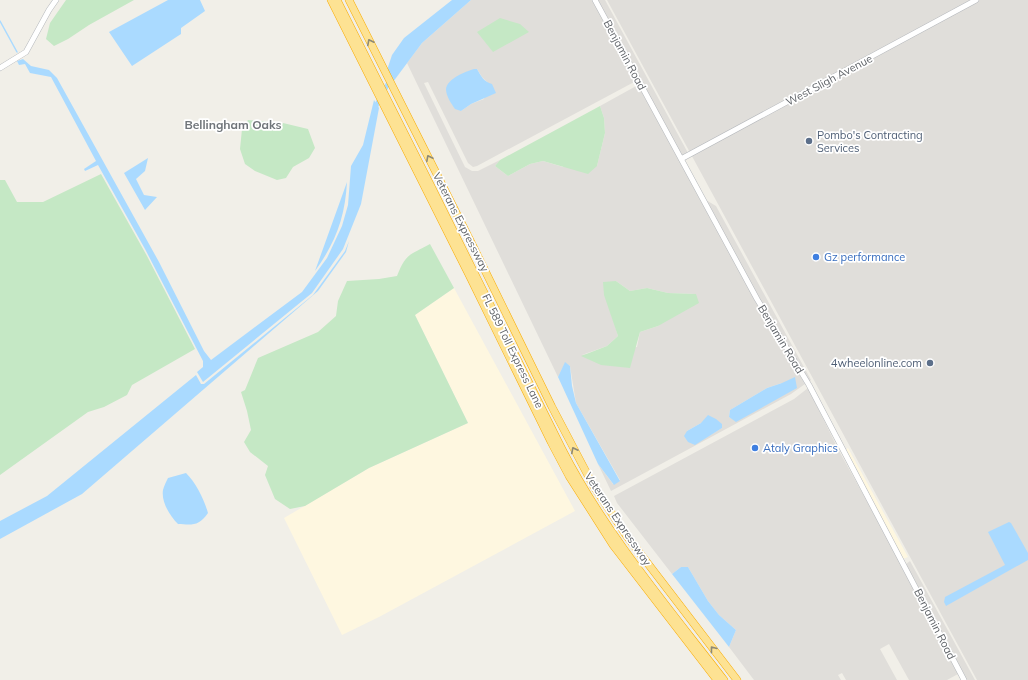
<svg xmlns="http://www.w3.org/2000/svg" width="1028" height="680" font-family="Mulish,sans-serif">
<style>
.commercial{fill:#fef7e0}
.industrial{fill:#e0deda;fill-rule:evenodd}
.green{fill:#c5e8c5}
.water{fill:#aadaff}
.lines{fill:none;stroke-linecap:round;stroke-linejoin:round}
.stream{stroke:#aadaff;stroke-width:1.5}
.canal{stroke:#aadaff;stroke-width:4.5}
.tertiary-casing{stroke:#b5b8bc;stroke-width:6}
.motorway-casing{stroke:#f9ab00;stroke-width:8}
.tertiary{stroke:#fff;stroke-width:5}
.motorway{stroke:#fde293;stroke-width:7}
.oneway{stroke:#8e8975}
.service-dot{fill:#5c6f8a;stroke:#fff;stroke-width:1.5}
.shop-dot{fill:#3f7fe0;stroke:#fff;stroke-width:1.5}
.labels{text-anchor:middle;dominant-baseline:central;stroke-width:3.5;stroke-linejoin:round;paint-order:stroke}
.street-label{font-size:11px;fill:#5f6368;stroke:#fff}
.service-label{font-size:11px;fill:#4e5e75;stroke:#fff;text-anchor:start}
.shop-label{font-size:11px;fill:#366cbe;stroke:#fff;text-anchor:start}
.neighbourhood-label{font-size:12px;font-weight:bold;fill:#70757a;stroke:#fff}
</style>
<rect width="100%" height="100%" fill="#f1efe8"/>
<path class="commercial" d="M454,288l121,223 -196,106 -37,18 -58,-117 85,-50 99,-45 -53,-108z
M848,448l60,109 -5,2 -58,-109z"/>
<path class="industrial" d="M471,0h121l44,81 -159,85 -4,1 -5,-4 -40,-81 -4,1 41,84 7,4h6l22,-11 -5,6 13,10 22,-12 13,-3 20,6 34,-1 8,-33 -1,-15 -4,-12 38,-21 117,215 50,84 -14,10 -180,97 -13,-27 15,20 7,-4 -44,-77 -6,-37 -5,-3 -7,14 -151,-314 15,-20zM477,69l5,8 6,6 -4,16 -13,5 -10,7v-36zM616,281l14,10 17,-3 21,5 28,1 -38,32 -18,6 -3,15 -55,8 25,-9 11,-10 -6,-20zM782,383l-46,38 -7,-4 1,-7 37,-22zM701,423l21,5 -27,16 -8,-13z
M597,0h8l83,153 -6,3z
M607,0h421v680h-51z
M706,200l10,6 95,174 -2,2 -50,-84z
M808,388l30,61 63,114 57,111 -11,6h-38l-20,-36 -9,5 17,31h-51l-4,-7 -4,2 3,5h-87l-25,-33 7,-17 -17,-15 -11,-14 -20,-34h-7l-9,7 -55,-71 -3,-7 180,-97z
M910,561l65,119h-9l-60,-116z"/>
<path class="green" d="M66,0h68l-45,25 -21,14 -14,7 -8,-7 4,-16z
M500,18l20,6 9,8 -36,20 -16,-20z
M600,106l4,12 1,15 -8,33 -9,8 -45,-13 -13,3 -22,12 -13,-10 5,-6z
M248,120l35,3 25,6 7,19 -6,10 -16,9 -7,11 -9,2 -22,-9 -10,-7 -5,-15 2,-20z
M101,174l46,82 48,93 -63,36 -5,10 -23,12 -16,5 -88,63v-295h5l12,22h26z
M430,244l24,44 -39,27 53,108 -99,45 -64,38 -15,3 -15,-10 -10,-24 3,-9 -18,-14 -6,-10 7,-12 -4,-19 -6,-19 4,-2 13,-32 60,-26 18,-16 2,-15 9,-20 32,-2 18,-3c9,-23 13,-21 33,-32z
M616,281l14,10 17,-3 21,5 28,1 3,9 -41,23 -18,6 -10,36 -29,-3 -20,-9 26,-10 11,-10 -14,-41 -1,-13z"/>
<path class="water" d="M168,0h32l5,11 -24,17v6l-49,32 -23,-34z
M452,0h19l-49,43 -29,39 -6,-12 5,-15 12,-17z
M23,59l8,7 18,4 8,8 102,184 45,89 7,9 91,-68 25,-34 15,-32 6,-21 3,-39 12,-21 11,-45 5,8 -18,96 -18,45 -31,44 -109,89 -6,-10 6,-5v-6l-58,-112 -47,-84 -13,6 -1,-2 12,-8 -45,-84 -21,-4 -5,-9 -6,1 -2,-4z
M474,69h3c4,7 7,13 15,15l4,9 -25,11 -10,7 -6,-2c-4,-6 -9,-13 -9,-20 2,-11 19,-17 28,-20z
M148,158l-3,13 -9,8 8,16 13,2 -12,13 -21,-37z
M347,182c-2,35 -11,60 -32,89z
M349,241l-3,11 -28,39 -236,203 -82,45v-18l47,-25 149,-121 5,9h3l109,-89 32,-44z
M565,362l5,4 2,20 4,17 44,78 -6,4 -16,-21 -40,-87z
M795,377l2,11 -61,34 -7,-5 1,-7 37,-22 15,-5z
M708,415l8,4 6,5v4l-27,17 -7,-3 -4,-6 3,-5 14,-8z
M186,473c10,10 18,26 22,40 -9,13 -15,12 -30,11 -8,-8 -17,-22 -15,-34 1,-4 3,-8 5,-12z
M1009,522l2,1 17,30v7l-82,46 -2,-4 1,-5 60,-32 -17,-33z
M681,567h7l20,34 11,14 17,15 -7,17 -57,-73z"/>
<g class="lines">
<path class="stream" d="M0,21l17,31"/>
<path class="canal" d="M375,109l2,-5 13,-24"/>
<g class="tertiary-casing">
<path id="tertiary" d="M595,0l162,299 52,86 155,295
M0,68l26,-16 23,-42 7,-10
M681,159l295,-159"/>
</g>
<g class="motorway-casing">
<path id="motorway" d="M331,0l138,275 82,167 18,34 44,69 104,135
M337,0l95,188 130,261c43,84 105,157 162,231
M349,0l121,240 82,167 41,78 33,50 111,145"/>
</g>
<use href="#tertiary" class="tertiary"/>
<use href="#motorway" class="motorway"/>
</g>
<defs><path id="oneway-chevron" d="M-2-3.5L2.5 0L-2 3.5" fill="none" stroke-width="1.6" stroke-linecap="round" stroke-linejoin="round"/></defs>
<g class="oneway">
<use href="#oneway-chevron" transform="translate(370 42) rotate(-117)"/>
<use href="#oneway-chevron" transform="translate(429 158) rotate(-117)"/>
<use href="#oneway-chevron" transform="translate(574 450) rotate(-117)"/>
<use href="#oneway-chevron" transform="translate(713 649) rotate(-128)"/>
</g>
<g class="service-dot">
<circle cx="809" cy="141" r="4"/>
<circle cx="930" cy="363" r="4"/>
</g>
<g class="shop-dot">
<circle cx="816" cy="257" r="4"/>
<circle cx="755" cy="448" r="4"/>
</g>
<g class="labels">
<g class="street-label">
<text transform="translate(625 55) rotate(62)">Benjamin Road</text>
<text transform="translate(829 80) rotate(-28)">West Sligh Avenue</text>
<text transform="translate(461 222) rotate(63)">Veterans Expressway</text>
<text transform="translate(781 339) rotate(59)">Benjamin Road</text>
<text transform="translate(513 351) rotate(64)">FL 589 Toll Express Lane</text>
<text transform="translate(618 519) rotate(56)">Veterans Expressway</text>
<text transform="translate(935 624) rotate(63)">Benjamin Road</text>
</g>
<g class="service-label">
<text x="817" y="135">Pombo's Contracting<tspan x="817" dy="13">Services</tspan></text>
<text x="922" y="363" text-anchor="end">4wheelonline.com</text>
</g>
<g class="shop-label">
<text x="824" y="257">Gz performance</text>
<text x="763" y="448">Ataly Graphics</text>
</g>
<g class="neighbourhood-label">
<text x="233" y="124">Bellingham Oaks</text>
</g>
</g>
</svg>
